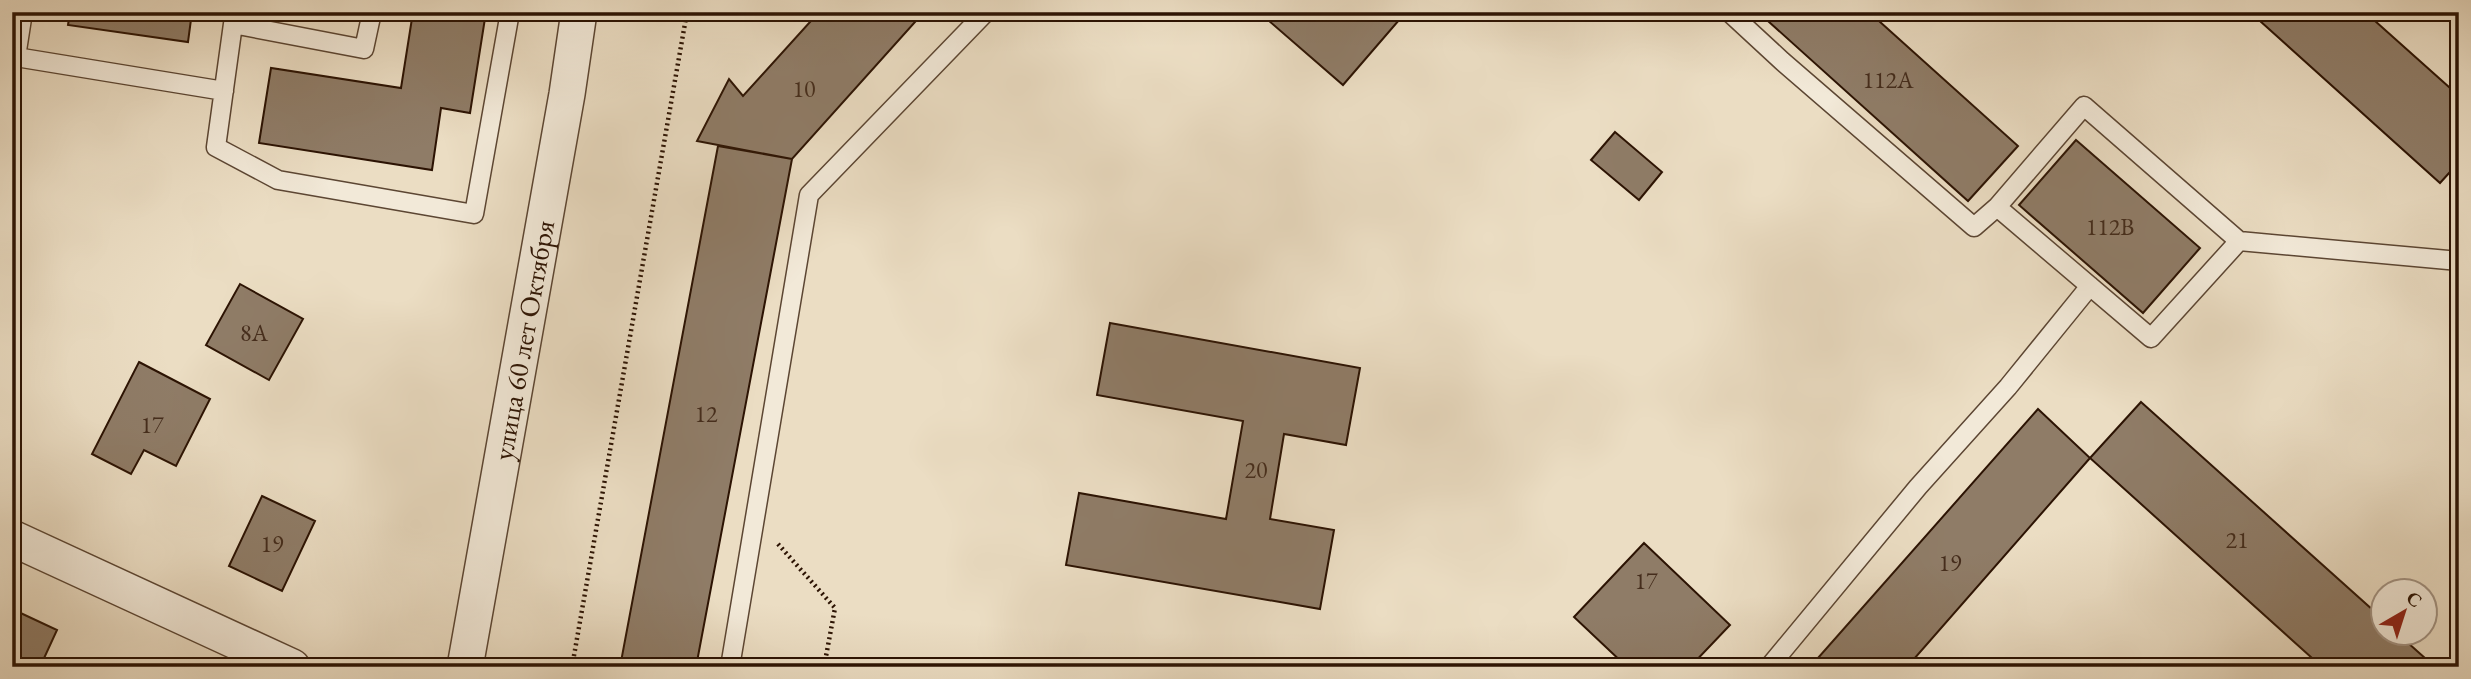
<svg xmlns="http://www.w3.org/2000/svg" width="2471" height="679" font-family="'EB Garamond',serif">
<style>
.building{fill:#8f7c67;stroke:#2c1303;stroke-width:2}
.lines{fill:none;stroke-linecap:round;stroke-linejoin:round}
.service-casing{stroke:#5c4633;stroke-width:21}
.minor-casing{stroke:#5c4633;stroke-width:38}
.path{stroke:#2c1303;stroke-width:4.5;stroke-dasharray:2 3.5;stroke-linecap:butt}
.service{stroke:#f2e9d8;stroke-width:18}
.minor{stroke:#f2e9d8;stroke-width:35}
.labels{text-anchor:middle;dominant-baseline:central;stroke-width:7;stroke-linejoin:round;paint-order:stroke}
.number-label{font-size:24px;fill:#452d1c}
.street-label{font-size:28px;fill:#2c1303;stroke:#f2e9d8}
</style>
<rect width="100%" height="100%" fill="#ebddc3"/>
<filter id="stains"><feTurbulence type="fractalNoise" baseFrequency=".00286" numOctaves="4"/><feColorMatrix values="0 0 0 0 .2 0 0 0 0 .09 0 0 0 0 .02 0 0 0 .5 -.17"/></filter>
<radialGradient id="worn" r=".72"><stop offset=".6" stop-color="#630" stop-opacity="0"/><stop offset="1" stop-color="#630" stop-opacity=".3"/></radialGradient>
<path class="building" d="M70,12h122l-4,30 -120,-17z
M413,12h73l-16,101 -29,-5 -9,62 -173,-27 12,-75 130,20z
M819,12h105l-132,147 -95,-18 32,-62 14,17z
M1263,12h143l-63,73 -82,-71z
M1758,12h111l149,134 -50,55z
M2250,12h115l94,84v66l-19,21z
M1615,132l47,40 -23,28 -48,-40z
M2076,140l124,108 -57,65 -124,-108z
M718,146l74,13 -96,508h-76z
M240,284l63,35 -34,61 -63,-35z
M1110,323l250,45 -14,77 -62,-11 -14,85 64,11 -14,79 -254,-44 13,-72 147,26 17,-98 -146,-26z
M139,362l71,37 -34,67 -32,-16 -13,24 -39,-20z
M2141,402l243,218v14h14l37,33h-113l-232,-209z
M2038,409l52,49 -183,209h-97z
M262,496l53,25 -33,70 -53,-25z
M1644,543l86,82 -40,42h-63l-53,-50z
M12,609l45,21 -17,37h-28z"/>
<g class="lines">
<g class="service-casing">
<path id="service" d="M23,12l-7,45 208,34
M372,12l-8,37 -131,-25 -17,123 62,33 196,34 36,-202
M1729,12l53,49 192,166 23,-20 154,131 88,-97 220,20
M1997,207l87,-101 155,135
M730,667l79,-472 177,-183
M1769,667l149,-180 90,-100 82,-101"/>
</g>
<g class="minor-casing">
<g id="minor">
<path d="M12,538l280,129"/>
<path id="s1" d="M465,667l102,-573 12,-82"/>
</g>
</g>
<path class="path" d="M778,544l57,64 -11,59
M572,667l115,-655"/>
<use href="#service" class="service"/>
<use href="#minor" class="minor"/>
</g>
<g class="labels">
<g class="number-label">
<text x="1888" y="79">112А</text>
<text x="804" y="88">10</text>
<text x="2110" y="226">112В</text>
<text x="254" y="332">8А</text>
<text x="706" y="413">12</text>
<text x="152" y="424">17</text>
<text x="1256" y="469">20</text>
<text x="2237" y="539">21</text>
<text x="272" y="543">19</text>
<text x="1950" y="562">19</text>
<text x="1646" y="580">17</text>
</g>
<g class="street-label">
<text stroke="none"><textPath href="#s1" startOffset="332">улица 60 лет Октября</textPath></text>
</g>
</g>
<rect width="2471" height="679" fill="none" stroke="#ebddc3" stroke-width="42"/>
<rect x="14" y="14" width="2443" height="651" fill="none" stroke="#2c1303" stroke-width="3.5"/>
<rect x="21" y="21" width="2429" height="637" fill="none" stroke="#2c1303" stroke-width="2"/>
<g transform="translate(2404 612) rotate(39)"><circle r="33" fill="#f2e9d8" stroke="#a39383" stroke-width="2"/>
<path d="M0-5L12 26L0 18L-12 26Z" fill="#8f2418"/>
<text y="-10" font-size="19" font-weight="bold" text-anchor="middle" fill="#2c1303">С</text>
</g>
<rect width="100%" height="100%" filter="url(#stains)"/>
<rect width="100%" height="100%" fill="url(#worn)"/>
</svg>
